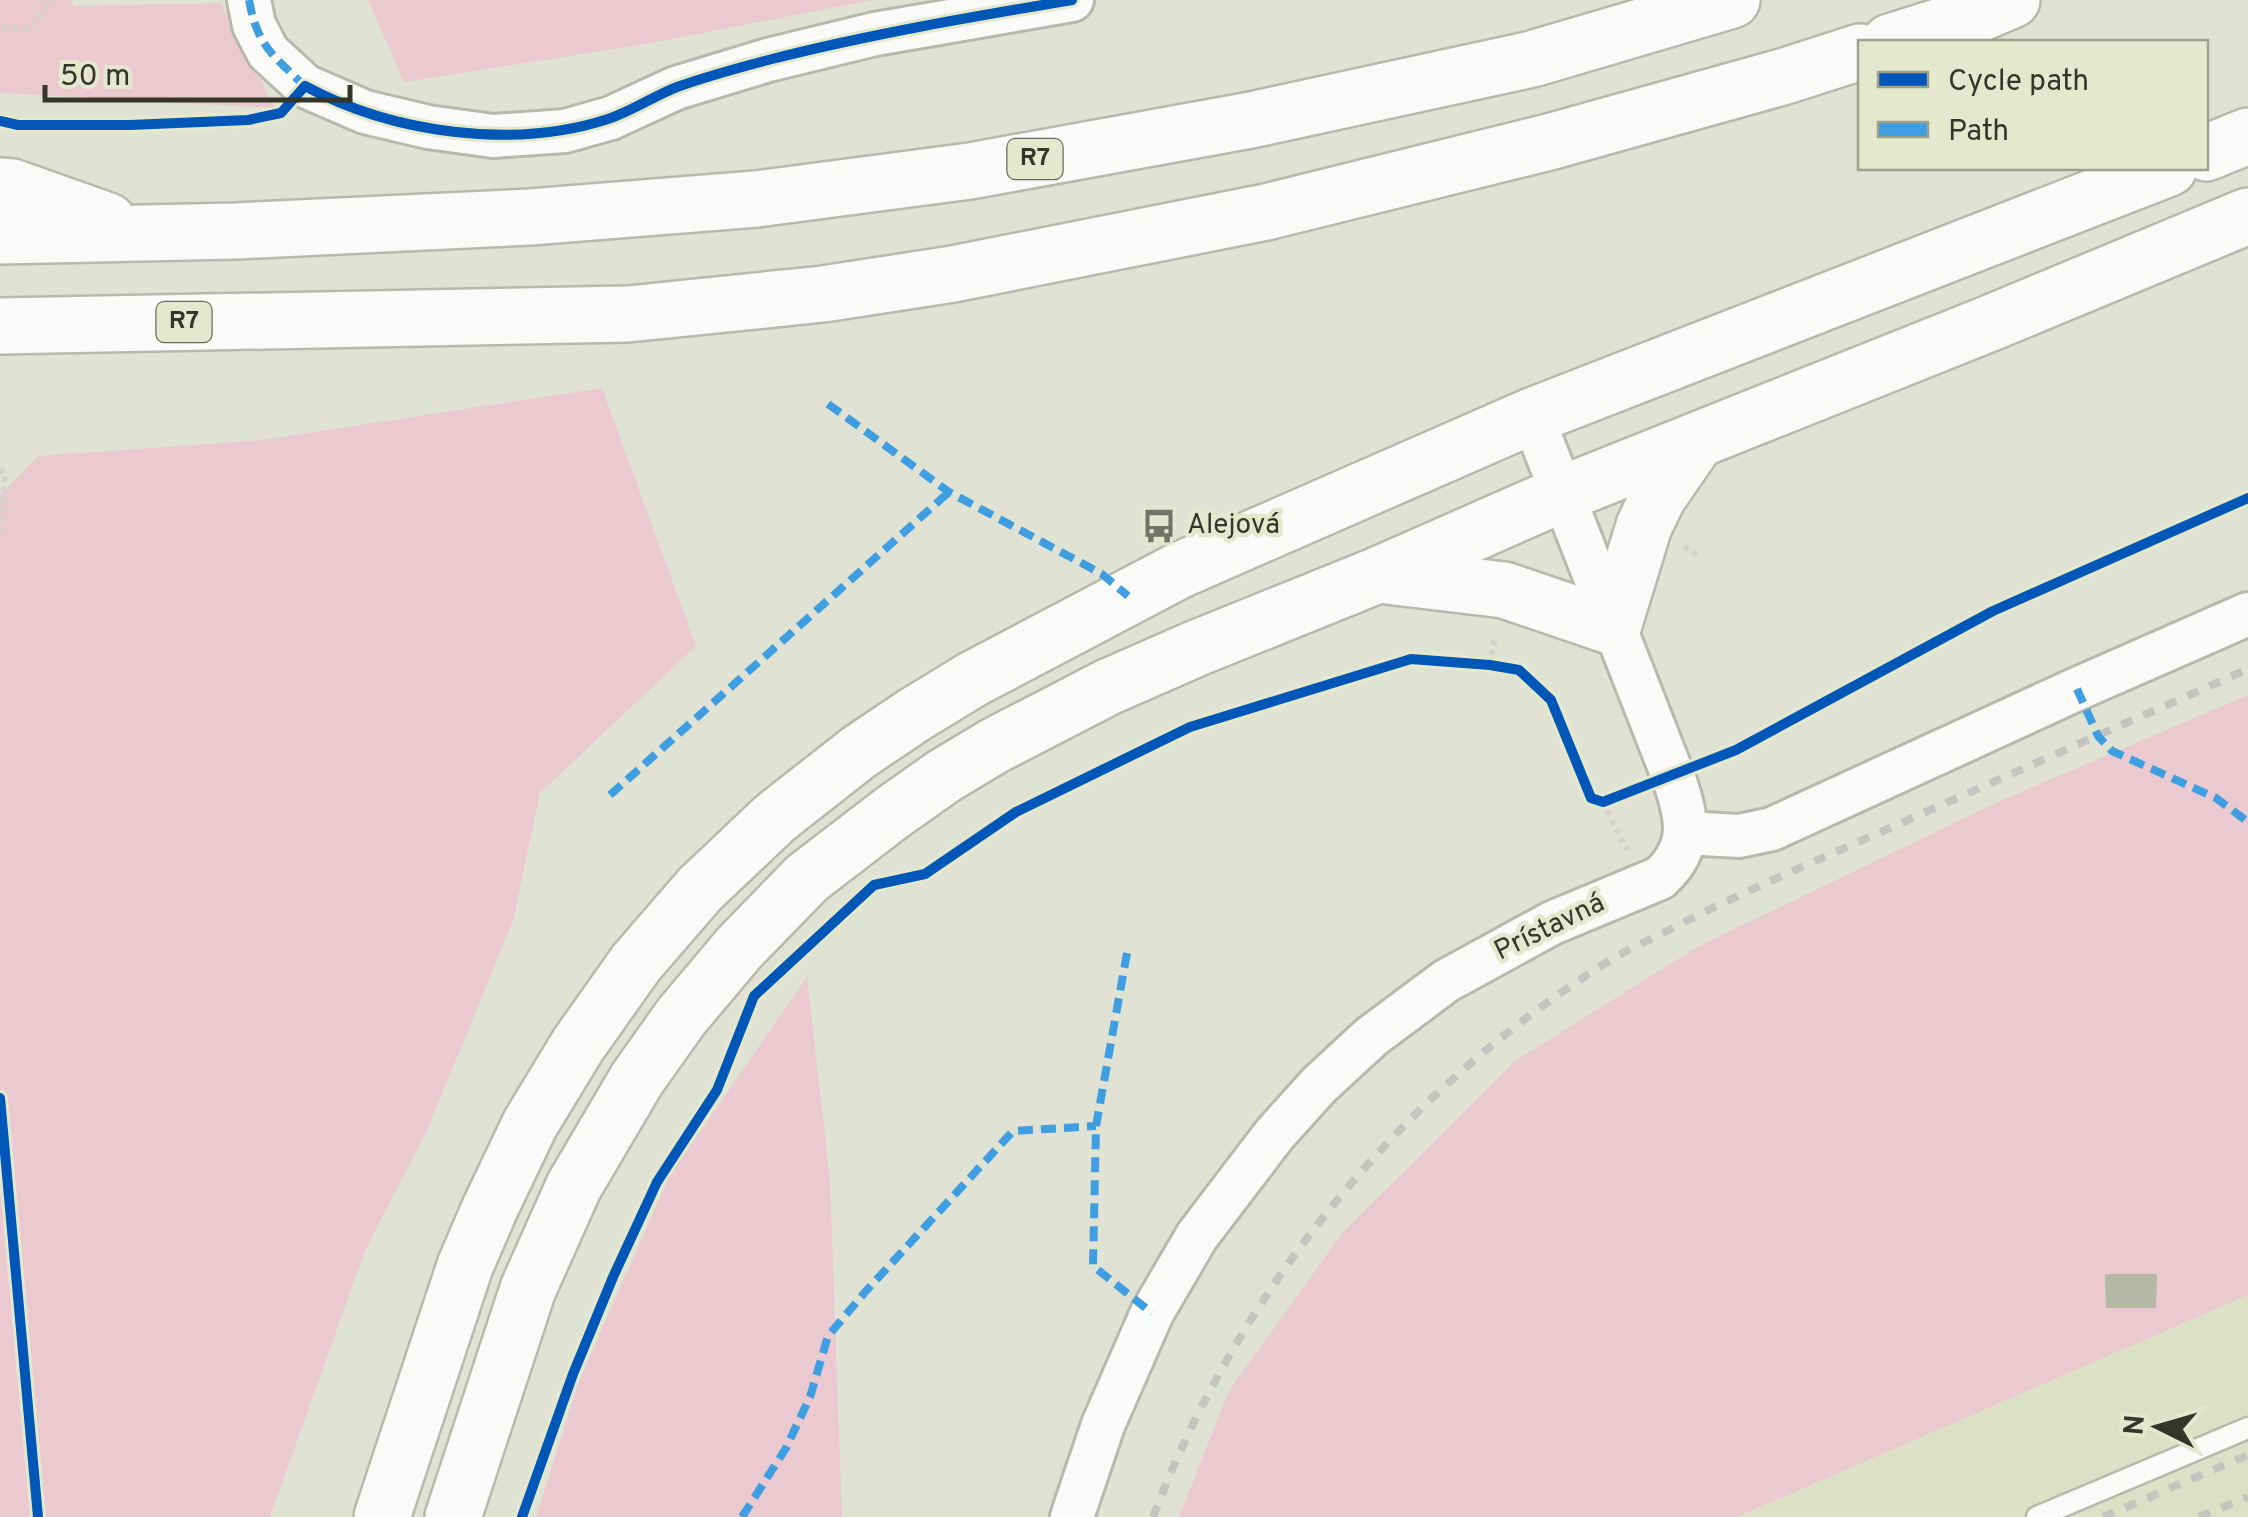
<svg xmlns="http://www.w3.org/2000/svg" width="2248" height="1517" font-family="Overpass,sans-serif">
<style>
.built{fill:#dce0c5}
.green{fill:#eac9d1}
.building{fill:#b5b8a2}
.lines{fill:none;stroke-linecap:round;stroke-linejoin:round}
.lane-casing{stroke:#b7b9ac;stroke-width:25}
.street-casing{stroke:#b7b9ac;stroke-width:48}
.secondary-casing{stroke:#b7b9ac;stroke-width:60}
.highway-casing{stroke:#b7b9ac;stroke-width:60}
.path{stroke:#d2d3cf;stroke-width:6;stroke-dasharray:5 5;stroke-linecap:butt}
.lane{stroke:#fafbf8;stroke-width:20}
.street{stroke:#fafbf8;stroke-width:42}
.secondary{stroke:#fafbf8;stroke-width:55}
.highway{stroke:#fafbf8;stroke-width:55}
.rail{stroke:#c4c4c0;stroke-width:8;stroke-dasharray:12 12;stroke-linecap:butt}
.quiet{stroke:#3e9ee1;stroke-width:8;stroke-dasharray:15 8;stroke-linecap:butt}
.cycleway-casing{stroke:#e4e9cd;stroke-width:16}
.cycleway{stroke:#0057b8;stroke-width:10}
.labels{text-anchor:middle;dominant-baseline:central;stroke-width:9;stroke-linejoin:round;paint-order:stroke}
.shield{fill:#e4e9cd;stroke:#696c5c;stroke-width:2.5}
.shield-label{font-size:25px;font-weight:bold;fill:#34362b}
.poi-label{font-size:28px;fill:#34362b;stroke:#e4e9cd;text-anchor:start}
.street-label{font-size:28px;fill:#34362b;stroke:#e4e9cd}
</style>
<rect width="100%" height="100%" fill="#e0e3d3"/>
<path class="built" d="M2248,1295v222h-511l293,-128z"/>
<path class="green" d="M0,0h72l1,6 147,-3 55,105 -275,-15z
M368,0h504l-226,44 -242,38z
M602,388l94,258 -156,147 -27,128 -85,207 -63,123 -95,266h-270v-1022l38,-39 224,-16z
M2248,695v600l-511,222h-558l50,-126 114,-159 172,-171 184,-115 301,-145z
M807,977l23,203 12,337h-306l43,-136 91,-206z"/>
<path class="building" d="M2105,1274h52l-1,34h-50z"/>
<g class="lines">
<g class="lane-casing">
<path id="lane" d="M2037,1517l211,-89"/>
</g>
<g class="street-casing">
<path id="street" d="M249,0l5,25 14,27 37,34 60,26 63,15 65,9 72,-5 46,-13 65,-30 92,-28 107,-26 197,-34
M1686,833l53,3 33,-7 305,-140 171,-75
M1072,1517l31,-92 49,-112 45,-77 77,-101 45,-50 52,-48 75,-56 106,-58 108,-45c35,-32 27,-62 13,-102l-141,-360"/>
</g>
<g class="secondary-casing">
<path id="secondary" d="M2206,153l42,-17
M1378,575l126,15 109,37 31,-101 14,-29 38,-55
M382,1517l83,-251 25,-58 40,-84 48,-79 58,-82 64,-74 75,-71 84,-66 55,-37 59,-36 207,-109 352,-154 637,-248
M453,1517l75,-228 46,-103 63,-107 44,-62 58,-69 68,-70 86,-66 51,-36 50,-30 114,-59 89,-39 181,-73 184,-81 426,-170 260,-108"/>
</g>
<g class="highway-casing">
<path id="highway" d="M1890,42l89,-28 33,-14
M0,186l12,1 96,34
M0,236l236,-5 294,-14 226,-18 214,-28 281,-51 281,-61 200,-59
M0,326l628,-12 195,-20 130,-20 313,-62 283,-70 233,-65 78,-25"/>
</g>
<path class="path" d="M3,27l24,2 26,-29
M0,469l5,5 -5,58
M1684,547l14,8
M1490,665l5,-29
M1603,802l24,48"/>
<use href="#lane" class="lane"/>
<use href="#street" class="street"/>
<use href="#secondary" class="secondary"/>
<use href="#highway" class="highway"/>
<path class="rail" d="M1153,1517c86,-228 249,-427 456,-556 17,-11 36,-19 54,-28 63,-33 127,-61 191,-89 132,-59 263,-117 394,-175
M2103,1517l145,-62
M2199,1517l49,-20"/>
<path class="quiet" d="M249,0c6,32 14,47 38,69 8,8 15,16 25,21
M828,404l121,88 153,82 26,22
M2077,689l21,47 14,15 104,47 32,24
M610,795l339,-303
M1127,953l-31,173 -3,140 59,47
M742,1517l44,-69 24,-51 18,-61 38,-45 147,-160 83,-5"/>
<g class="cycleway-casing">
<path id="cycleway" d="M0,121l18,4h112l118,-5 33,-7 24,-27c87,47 208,64 303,33 24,-8 46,-23 69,-32 31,-11 64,-20 95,-28 99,-25 199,-42 300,-59
M0,1098l38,419
M522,1517l51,-143 40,-97 44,-95 60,-92 37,-94 120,-111 51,-11 91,-62 174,-85 221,-68 79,6 29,5 32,30 40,98 12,4 133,-52 257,-139 255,-113"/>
</g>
<use href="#cycleway" class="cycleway"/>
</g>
<defs>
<g id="bus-bare" transform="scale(2.7)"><path d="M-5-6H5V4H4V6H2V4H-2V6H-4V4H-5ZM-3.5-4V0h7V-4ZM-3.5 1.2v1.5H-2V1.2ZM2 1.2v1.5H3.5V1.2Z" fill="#707366" stroke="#e4e9cd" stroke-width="2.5" paint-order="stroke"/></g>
</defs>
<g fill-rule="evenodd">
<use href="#bus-bare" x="1159" y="526"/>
</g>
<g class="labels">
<g class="shield">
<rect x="1007.5" y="139" width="55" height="40" rx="8"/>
<rect x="156.5" y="302" width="55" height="40" rx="8"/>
</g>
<g class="shield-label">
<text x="1035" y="159">R7</text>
<text x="184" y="322">R7</text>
</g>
<g class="poi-label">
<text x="1187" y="526">Alejová</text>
</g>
<g class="street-label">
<text transform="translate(1550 928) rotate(-26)">Prístavná</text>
</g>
</g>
<rect x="1858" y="40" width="350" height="130" fill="#e4e9cd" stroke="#9ea18c" stroke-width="2.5"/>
<rect x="1878" y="72" width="50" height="15" fill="#0057b8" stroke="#9ea18c" stroke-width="2.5"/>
<text x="1948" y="90" font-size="30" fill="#34362b">Cycle path</text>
<rect x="1878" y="122" width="50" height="15" fill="#3e9ee1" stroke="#9ea18c" stroke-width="2.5"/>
<text x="1948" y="140" font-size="30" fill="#34362b">Path</text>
<g transform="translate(2158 1427) rotate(275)" stroke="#e4e9cd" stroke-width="8" paint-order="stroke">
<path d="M0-8L18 38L0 25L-18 38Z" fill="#34362b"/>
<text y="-15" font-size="28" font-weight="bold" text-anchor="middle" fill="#34362b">N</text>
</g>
<path d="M45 85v15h305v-15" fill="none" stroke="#34362b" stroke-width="5"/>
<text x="60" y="85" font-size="30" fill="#34362b" stroke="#e4e9cd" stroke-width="8" paint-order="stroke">50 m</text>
</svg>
